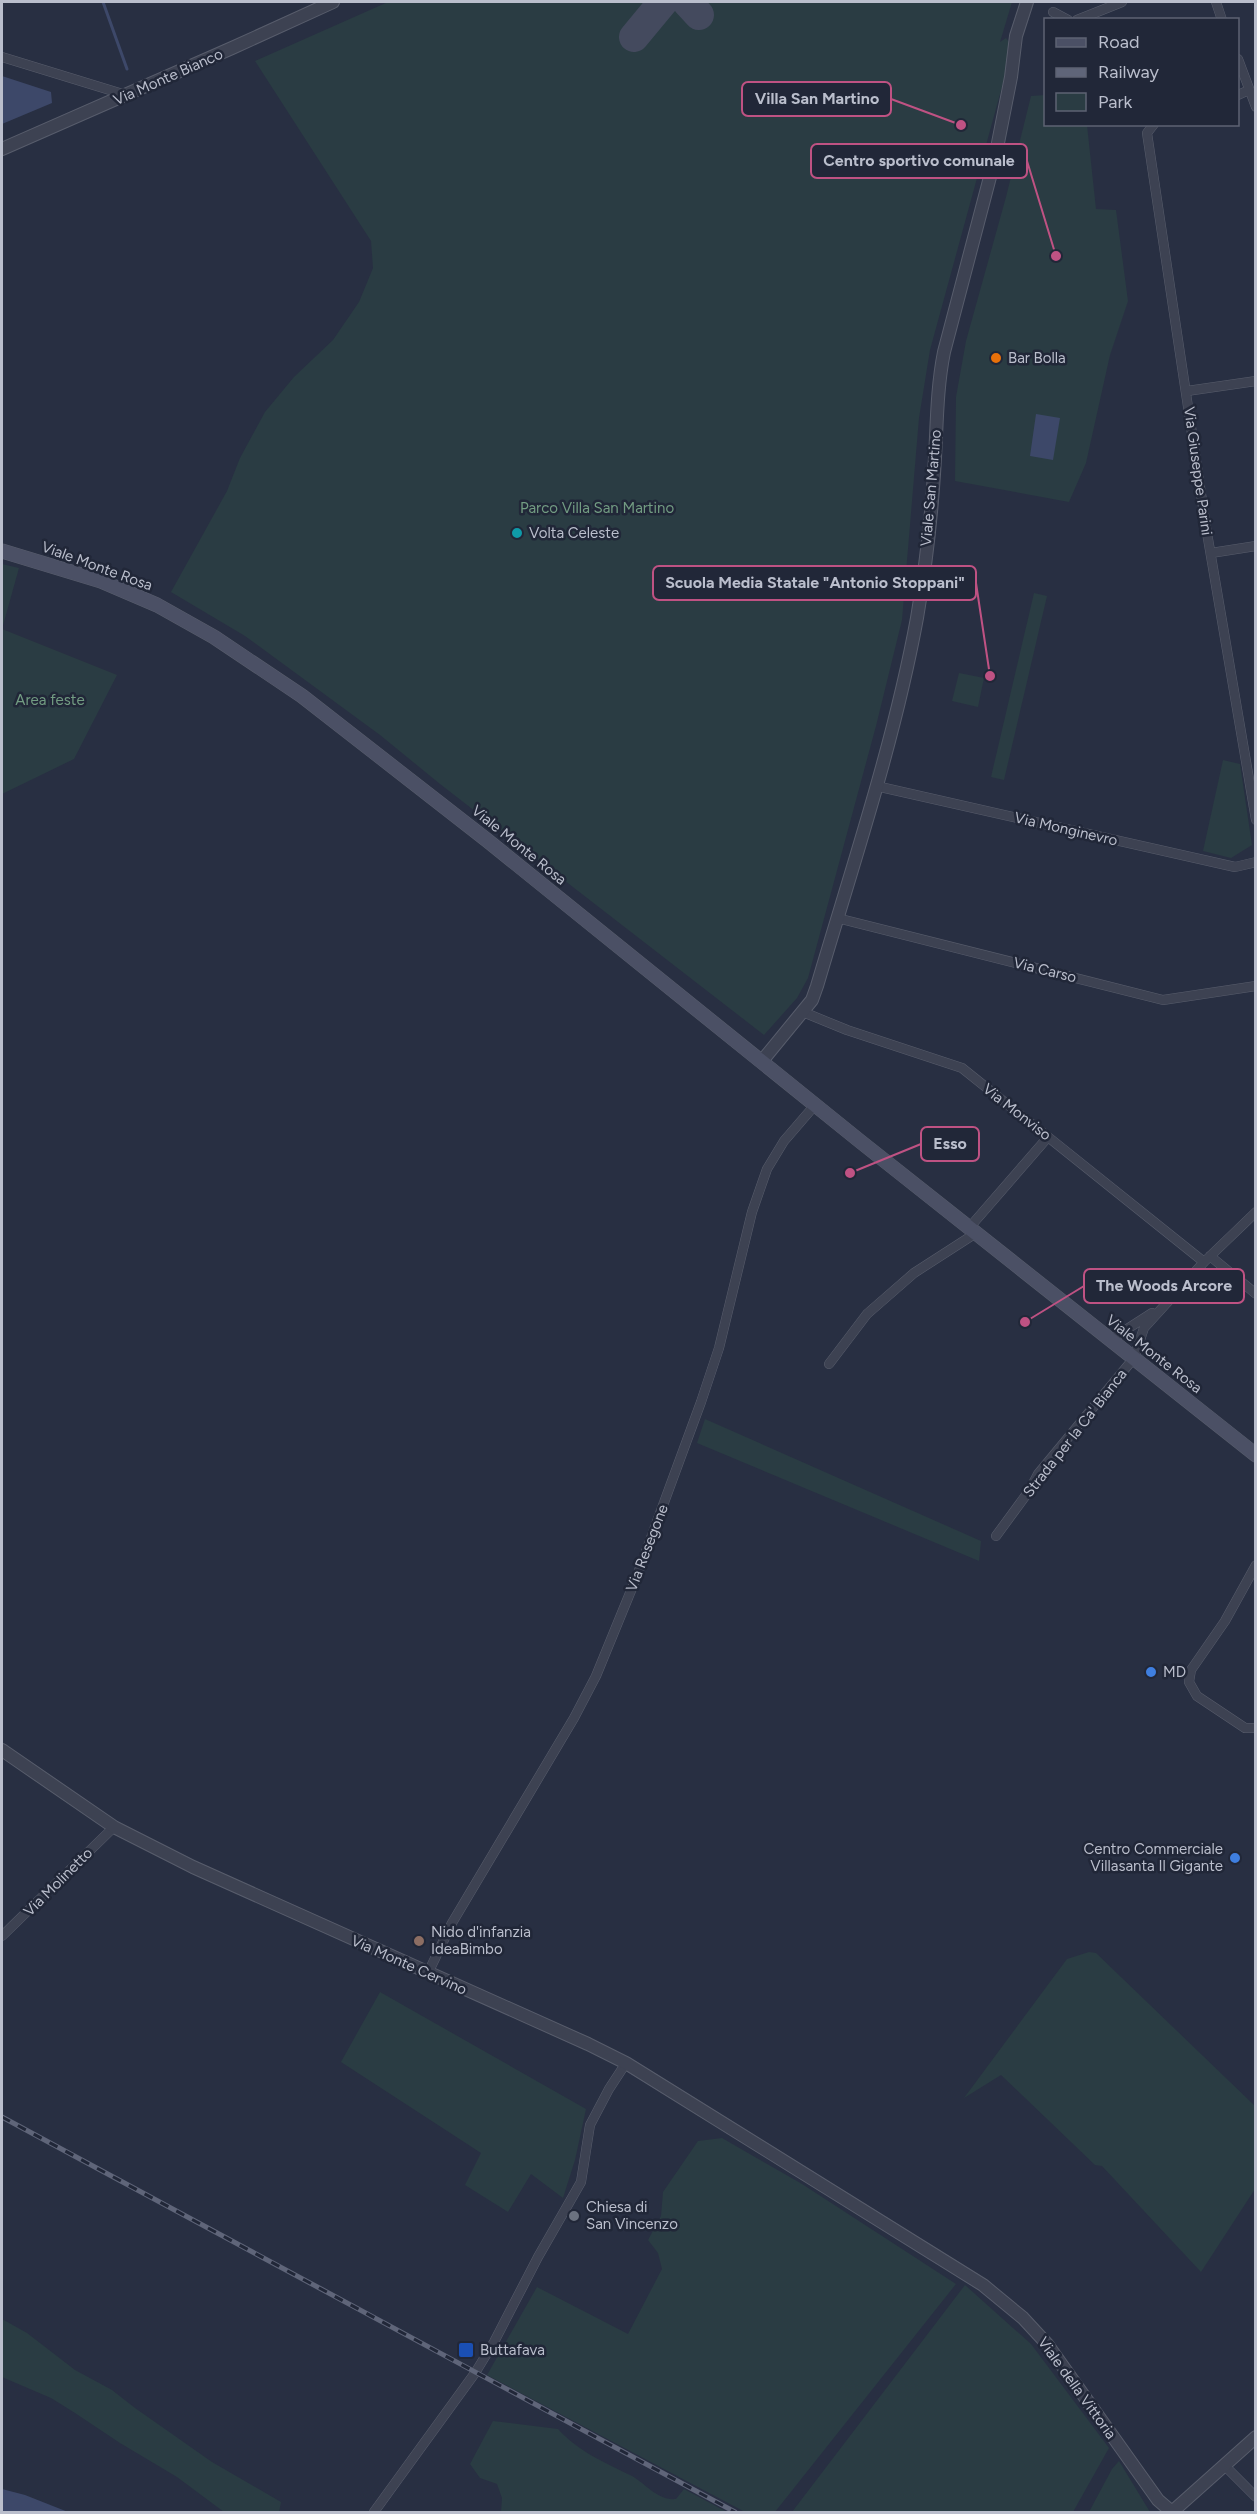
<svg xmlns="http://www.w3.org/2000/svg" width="1257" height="2514" font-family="Figtree,sans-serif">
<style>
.green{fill:#2a3c43}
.water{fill:#3d4869}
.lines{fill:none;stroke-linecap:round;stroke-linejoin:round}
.stream{stroke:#3d4869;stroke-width:3}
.taxiway{stroke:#444a5e;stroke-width:30}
.minor-casing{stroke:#585d6c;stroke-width:10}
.tertiary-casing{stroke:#585d6c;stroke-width:14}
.secondary-casing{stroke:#585d6c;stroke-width:15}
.minor{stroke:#3d4252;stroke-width:9}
.tertiary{stroke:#3d4252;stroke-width:12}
.secondary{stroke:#4b5065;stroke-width:14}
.rail-casing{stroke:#5f6579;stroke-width:5}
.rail{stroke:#212738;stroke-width:3;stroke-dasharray:9;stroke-linecap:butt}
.food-dot{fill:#e8710a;stroke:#212738;stroke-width:2}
.culture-dot{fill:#0f9aa8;stroke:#212738;stroke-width:2}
.shop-dot{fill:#3f7fe0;stroke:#212738;stroke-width:2}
.education-dot{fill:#8d6e63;stroke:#212738;stroke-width:2}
.worship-dot{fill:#6b7280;stroke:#212738;stroke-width:2}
.transit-dot{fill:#1a4fb4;stroke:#212738;stroke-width:2}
.labels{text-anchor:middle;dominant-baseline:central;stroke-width:5;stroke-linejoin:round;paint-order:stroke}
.street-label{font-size:15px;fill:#babecc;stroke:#212738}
.poi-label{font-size:15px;fill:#babecc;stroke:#212738;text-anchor:start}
.park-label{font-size:15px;fill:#729c82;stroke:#212738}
.leader{fill:none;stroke:#bf5283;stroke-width:2}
.callout-dot{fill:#bf5283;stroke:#212738;stroke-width:2}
.callout{fill:#212738;stroke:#bf5283;stroke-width:2}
.callout-label{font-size:16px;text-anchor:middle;font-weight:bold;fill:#babecc}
</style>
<rect width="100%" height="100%" fill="#282f42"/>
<path class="green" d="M388,2h624l-12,40 6,-4 3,4 -3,30 -76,278 -11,68 -17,202 -26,106 -68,252 -11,20 -33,37 -324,-251 -60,-49 -135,-99 -74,-44 56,-101 13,-33 25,-46 29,-35 39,-37 26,-38 14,-34 -2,-27 -116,-180z
M1045,95l1,29 41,1 9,84 20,1 12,91 -18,54 -24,108 -17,39 -114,-21 1,-84 10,-56 40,-144 25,-101z
M2,564l17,4 -17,61 115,46 -43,84 -72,35z
M1034,593l13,3 -43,184 -13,-3z
M959,673l25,5 -6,29 -26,-6z
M1223,760l17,4 12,81 -21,13 -28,-7z
M705,1419l276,122 -2,20 -282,-118z
M1089,1952l7,1 159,153v83l-54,83 -99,-106 -7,-1 -94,-90 -37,23 103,-139z
M380,1992l206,117 -11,51 -12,38 -32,-24 -23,38 -43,-27 16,-32 -140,-91z
M722,2138l80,46 154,100 -181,228h-30l-258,-137 50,-88 91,47 34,-65 -4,-16 -10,-13 13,-24 2,-24 35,-51z
M965,2285l66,59 78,104 -36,64h-281z
M2,2319l25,14 48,37 37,20 23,18 77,54 69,40 -2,10h-55l-47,-35 -57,-34 -45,-30 -24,-15 -49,-21z
M493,2421l65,8c21,23 46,33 74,47 14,8 26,25 44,23l8,-10 43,23h-226l1,-14 -5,-14 -17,-6 -10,-14z
M1119,2461l31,51h-61l23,-43z"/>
<path class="water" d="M2,76l49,16 1,11 -50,21z
M1036,414l24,4 -7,42 -23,-4z
M2,2489l23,6 43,17h-66z"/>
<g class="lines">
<path class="stream" d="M103,2l24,67"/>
<path class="taxiway" d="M687,2l12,13
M634,37l29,-35"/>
<g class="minor-casing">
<path id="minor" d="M1216,2l6,18
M1053,12l15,8
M1077,20l45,-18
M2,57l124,38
M1238,59l18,48
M1238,95l11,-5
M1154,124l-7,9 59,394 50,293
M1187,391l69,-10
M1211,553l45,-7
M876,786l359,81 21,-5
M837,918l326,82 93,-14
M803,1012l44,18 115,38 242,194
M969,1228l79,-91
M1210,1256l46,38
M1110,1340l42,-27
M829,1364l38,-50 47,-41 62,-40
M996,1536l33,-45 9,-17 96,-116 10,-30 60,-66 52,-50
M1256,1565l-31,56 -34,49 -2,12 8,14 48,32h11
M2,1936l112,-109
M428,1973l24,-50 122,-205 22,-42 41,-100 64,-174 18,-54 33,-136 15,-43 17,-28 31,-36
M1224,2465l32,32
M374,2512l101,-139 19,-31 44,-85 43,-75 9,-57 19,-36 17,-26"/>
</g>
<g class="tertiary-casing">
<path id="tertiary" d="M2,149l230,-101 101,-46
M762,1061l50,-61 5,-14c36,-122 77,-243 100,-368 8,-47 14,-97 17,-144 3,-41 2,-82 10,-122l51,-194 16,-81 5,-41 11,-34
M2,1750l112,77 79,40 395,177 38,19 357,222 40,33 24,26 111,156 14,12
M1172,2512l84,-75"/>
</g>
<g class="secondary-casing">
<path id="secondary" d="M2,551l99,30 56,24 57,32 88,59 186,145 373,301 395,313"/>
</g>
<use href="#minor" class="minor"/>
<use href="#tertiary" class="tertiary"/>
<use href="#secondary" class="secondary"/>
<g class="rail-casing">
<path id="rail" d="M2,2117l733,395"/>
</g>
<use href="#rail" class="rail"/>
</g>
<circle class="food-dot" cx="996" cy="358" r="6"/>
<circle class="culture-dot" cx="517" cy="533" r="6"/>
<g class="shop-dot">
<circle cx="1151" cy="1672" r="6"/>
<circle cx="1235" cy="1858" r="6"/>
</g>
<circle class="education-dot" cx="419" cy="1941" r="6"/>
<circle class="worship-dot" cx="574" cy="2216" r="6"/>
<rect class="transit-dot" x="458" y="2342" width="16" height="16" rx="3"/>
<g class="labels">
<g class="street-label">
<text transform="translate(168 77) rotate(-24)">Via Monte Bianco</text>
<text transform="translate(1198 471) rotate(82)">Via Giuseppe Parini</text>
<text transform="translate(931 488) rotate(-85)">Viale San Martino</text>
<text transform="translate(97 566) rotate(20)">Viale Monte Rosa</text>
<text transform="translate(1066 829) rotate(13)">Via Monginevro</text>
<text transform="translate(519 845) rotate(39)">Viale Monte Rosa</text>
<text transform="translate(1045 970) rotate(14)">Via Carso</text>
<text transform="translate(1017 1112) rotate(38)">Via Monviso</text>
<text transform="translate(1154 1354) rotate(38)">Viale Monte Rosa</text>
<text transform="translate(1075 1433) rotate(-52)">Strada per la Ca' Bianca</text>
<text transform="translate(647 1548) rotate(-69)">Via Resegone</text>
<text transform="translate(58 1882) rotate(-45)">Via Molinetto</text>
<text transform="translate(409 1965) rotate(24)">Via Monte Cervino</text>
<text transform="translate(1077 2388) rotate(54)">Viale della Vittoria</text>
</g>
<g class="poi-label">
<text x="1008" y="358">Bar Bolla</text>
<text x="529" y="533">Volta Celeste</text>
<text x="1163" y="1672">MD</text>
<text x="1223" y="1849" text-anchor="end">Centro Commerciale<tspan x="1223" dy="17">Villasanta Il Gigante</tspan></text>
<text x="431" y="1932">Nido d'infanzia<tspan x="431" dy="17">IdeaBimbo</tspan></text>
<text x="586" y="2207">Chiesa di<tspan x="586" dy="17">San Vincenzo</tspan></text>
<text x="480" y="2350">Buttafava</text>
</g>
<g class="park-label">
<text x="597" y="508">Parco Villa San Martino</text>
<text x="50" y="700">Area feste</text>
</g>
</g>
<path class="leader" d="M961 125L891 99M1056 256L1027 161M990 676L976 583M850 1173L921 1144M1025 1322L1084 1286"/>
<g class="callout-dot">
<circle cx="961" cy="125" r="6"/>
<circle cx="1056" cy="256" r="6"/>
<circle cx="990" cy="676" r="6"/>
<circle cx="850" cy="1173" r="6"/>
<circle cx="1025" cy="1322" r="6"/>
</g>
<g class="callout">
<rect x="742" y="82" width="149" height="34" rx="6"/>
<rect x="811" y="144" width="216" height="34" rx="6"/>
<rect x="653" y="566" width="323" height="34" rx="6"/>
<rect x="921" y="1127" width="58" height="34" rx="6"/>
<rect x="1084" y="1269" width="160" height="34" rx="6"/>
</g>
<g class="callout-label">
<text x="817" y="104">Villa San Martino</text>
<text x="919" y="166">Centro sportivo comunale</text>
<text x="815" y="588">Scuola Media Statale "Antonio Stoppani"</text>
<text x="950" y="1149">Esso</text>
<text x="1164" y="1291">The Woods Arcore</text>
</g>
<rect width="1257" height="2514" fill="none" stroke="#babecc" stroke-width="6"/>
<rect x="1044" y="18" width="195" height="108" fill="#212738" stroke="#5e6373" stroke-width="1.5"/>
<rect x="1056" y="38" width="30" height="9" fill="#4b5065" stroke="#5e6373" stroke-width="1.5"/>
<text x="1098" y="48" font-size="18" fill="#babecc">Road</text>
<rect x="1056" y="68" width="30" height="9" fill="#5f6579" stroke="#5e6373" stroke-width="1.5"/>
<text x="1098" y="78" font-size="18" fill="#babecc">Railway</text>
<rect x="1056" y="93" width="30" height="18" fill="#2a3c43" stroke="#5e6373" stroke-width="1.5"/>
<text x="1098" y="108" font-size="18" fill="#babecc">Park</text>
</svg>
